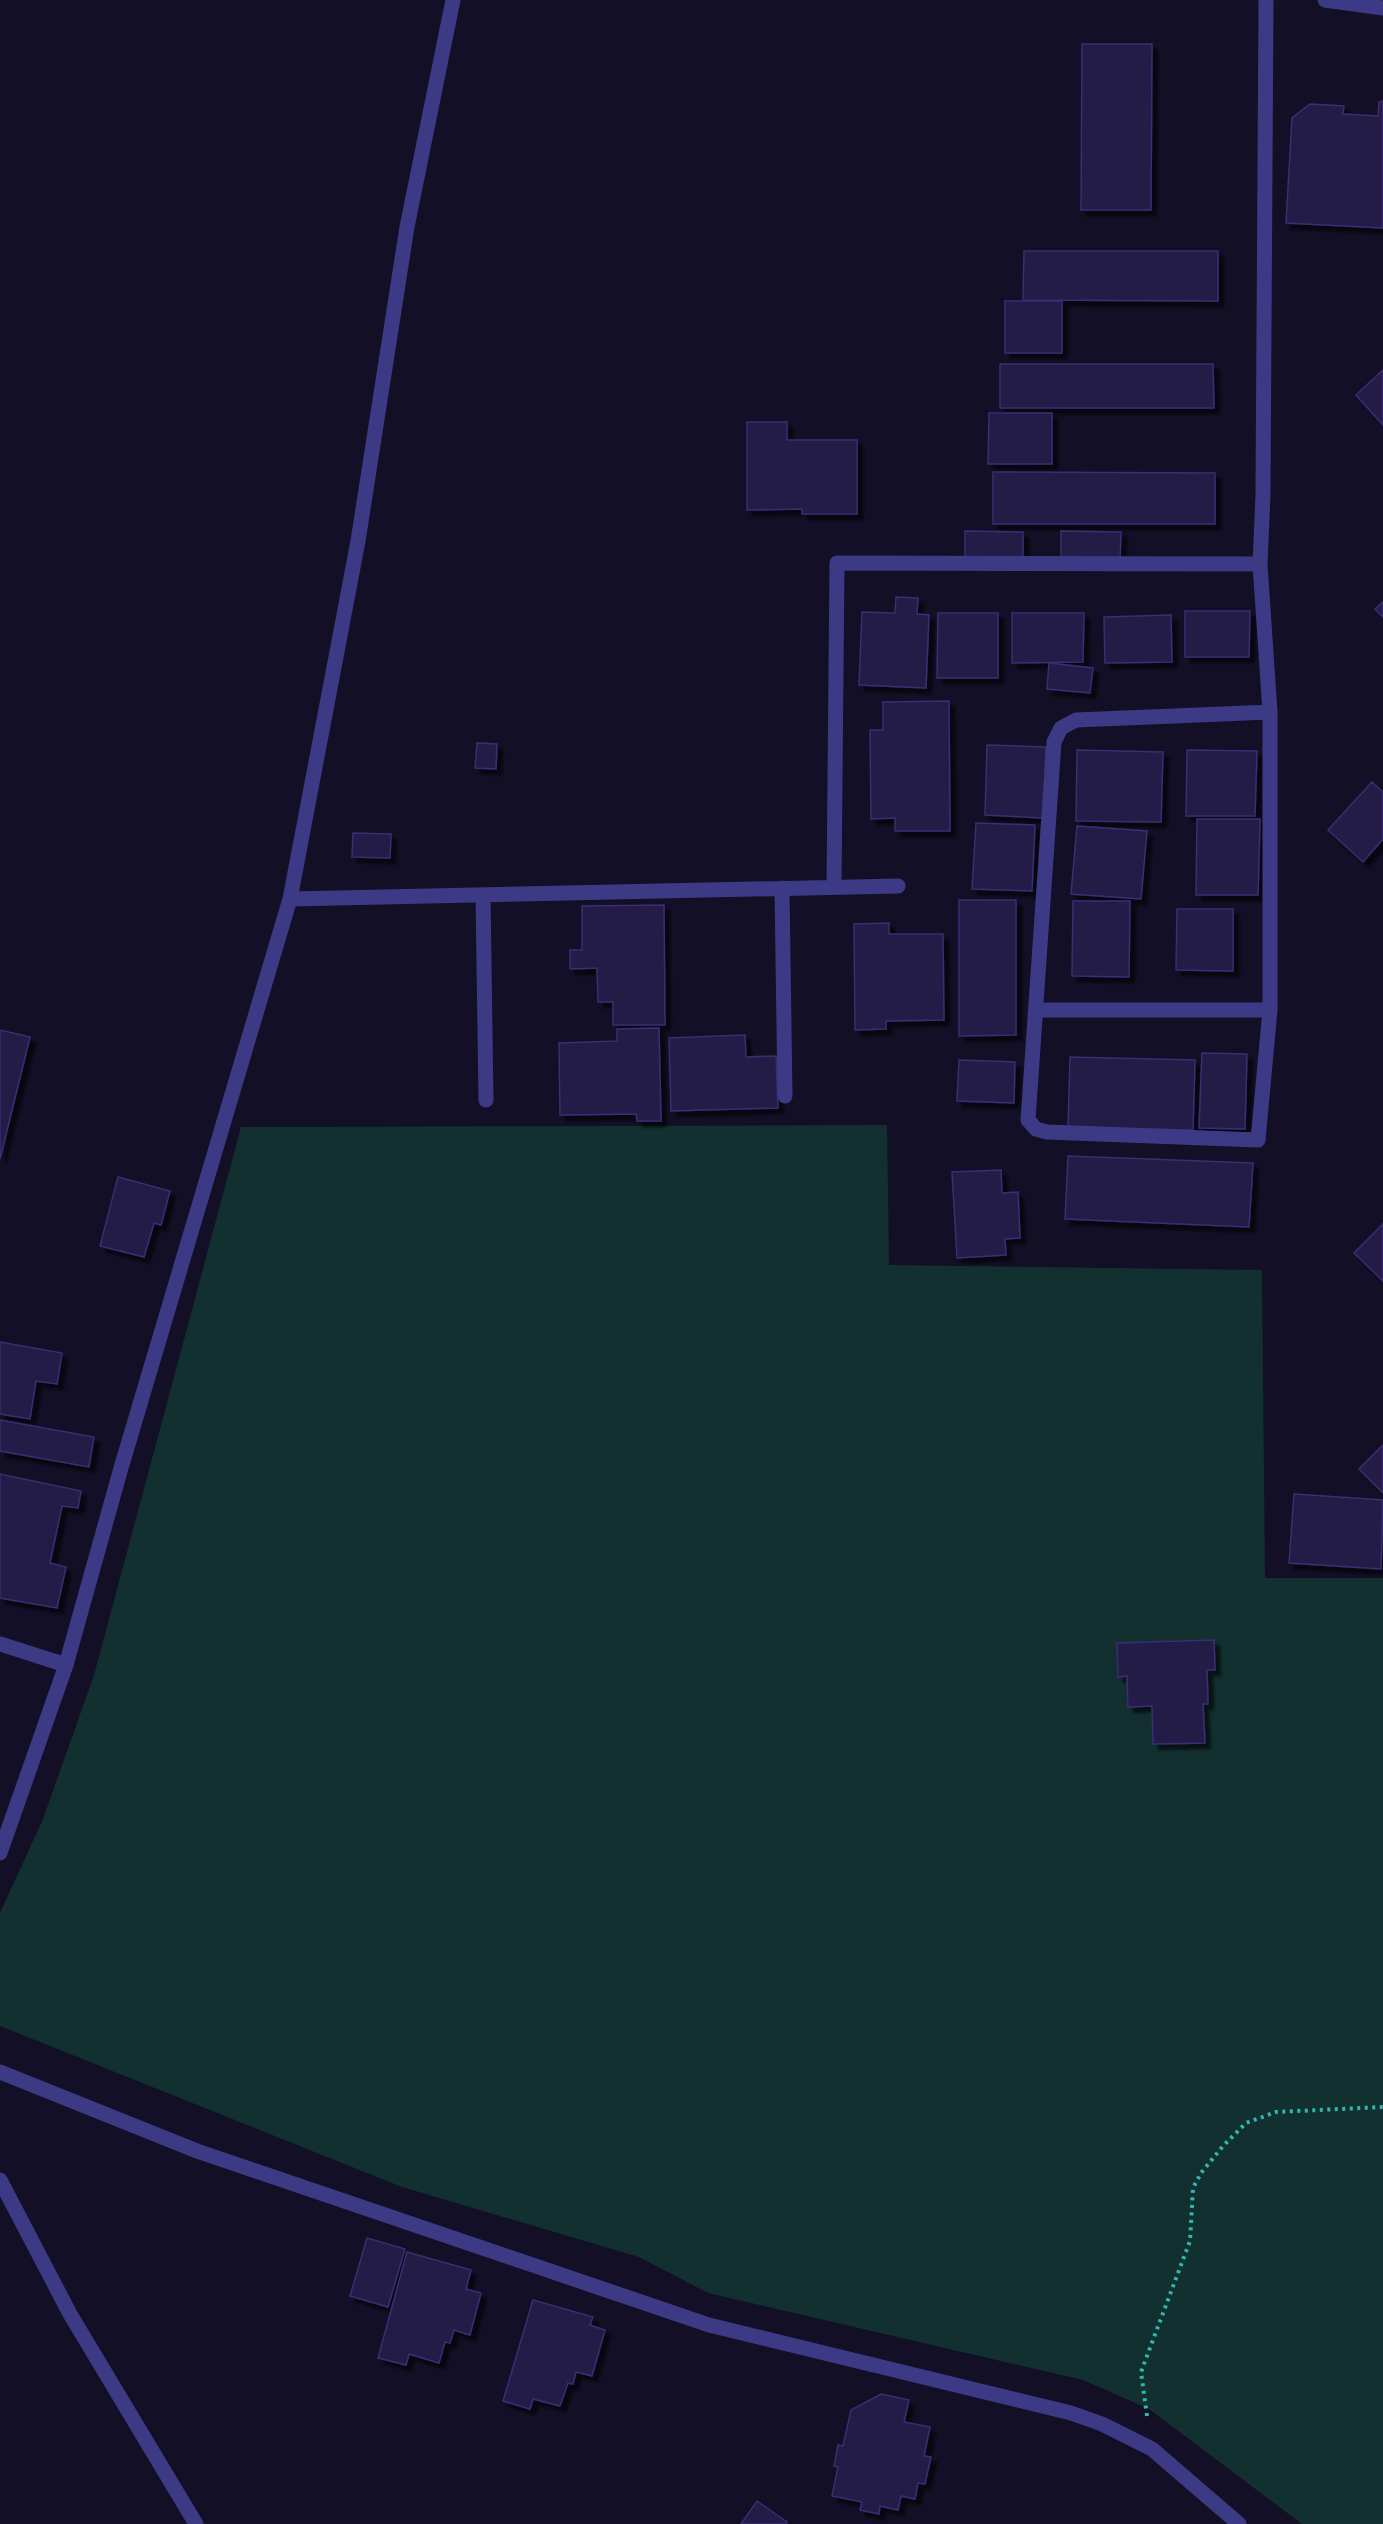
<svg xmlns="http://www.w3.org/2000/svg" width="1383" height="2524" font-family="'Sofia Sans Condensed',sans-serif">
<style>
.green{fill:#12302f}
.building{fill:#241b47;stroke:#3b2d73;stroke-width:1.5;filter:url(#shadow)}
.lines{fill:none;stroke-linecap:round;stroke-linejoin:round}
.path{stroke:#2fb8b0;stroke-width:4;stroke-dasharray:3 4.5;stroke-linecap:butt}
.minor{stroke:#3d3a85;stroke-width:15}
.tertiary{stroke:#3d3a85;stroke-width:15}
</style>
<defs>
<filter id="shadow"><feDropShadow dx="5.5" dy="5.5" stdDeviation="1.5" flood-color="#0009"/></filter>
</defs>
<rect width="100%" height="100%" fill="#130f26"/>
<path class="green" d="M887,1125l2,140 373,5 3,308h118v946h-81l-153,-115 -66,-29 -375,-87 -69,-36 -237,-70 -402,-161v-113l43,-94 51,-144 147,-548z"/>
<path class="building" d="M1082,44h70l-1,166h-70z
M1383,101v127l-97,-5 6,-105 18,-14 34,2 -1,8 35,2 1,-14z
M1024,251h194v50l-195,-1z
M1005,301h57v52h-57z
M1000,364h213l1,44h-214z
M1383,370v55l-27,-30z
M989,413h63v51h-64z
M747,422h40v18h70v74h-55v-5l-55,1z
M993,472l222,1v51h-222z
M965,531l58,1v26l-58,1z
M1061,531l60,1 -1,28 -59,-2z
M896,597l22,1 -1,16 12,1 -3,73 -67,-3 3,-73 33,1z
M1383,602v15l-8,-8z
M1185,611h65l-1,46h-64z
M938,613h60v65h-61z
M1012,613h72l-1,49 -71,1z
M1171,615l1,47 -67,1 -1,-46z
M1049,663l44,5 -3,25 -43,-4z
M949,701l1,130h-55v-13l-24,1 -1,-89h13v-28z
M477,743l20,1 -1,25 -21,-1z
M987,745l59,2 -3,71 -58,-3z
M1077,750l86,2 -2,70 -85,-1z
M1187,750l70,1 -2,65h-69z
M1372,782l11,10v47l-20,23 -35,-32z
M1197,819h63l-2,76h-62z
M976,823l59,2 -3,66 -60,-2z
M1077,826l70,5 -6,68 -70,-5z
M353,833l38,1 -1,24 -38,-1z
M959,900h57v135l-57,1z
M1073,901h57l-1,76 -57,-1z
M664,905l1,120h-52v-23h-15l-1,-34 -27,1v-19h12v-44z
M1177,909h56v62l-57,-1z
M889,923v11h54l1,86 -58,1v8l-31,1 -1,-106z
M659,1028l2,93h-24l-1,-7 -76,1 -1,-72 58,-2v-12z
M0,1030l30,7 -30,122z
M745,1035l1,22 30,-1 2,52 -107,3 -2,-73z
M1202,1053l45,1 -2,75 -46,-1z
M1070,1057l125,3 -2,70 -125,-3z
M959,1060l56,2 -1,41 -57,-2z
M1068,1156l185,7 -4,64 -184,-8z
M1001,1170l1,23 16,-1 2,46 -15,1 1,16 -49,3 -5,-86z
M118,1177l52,14 -9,34 -7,-2 -10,34 -44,-11z
M1383,1224v57l-29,-28z
M0,1342l62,11 -5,31 -21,-3 -6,38 -30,-5z
M0,1420l94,17 -5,30 -89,-16z
M1383,1445v48l-24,-24z
M0,1474l81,17 -3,17 -16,-2 -12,57 16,4 -9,41 -57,-10z
M1294,1494l89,6 -2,69 -92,-6z
M1214,1640l1,30h-8l1,34h-5l2,39 -52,1 -1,-38 -24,1 -1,-31 -9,1 -1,-34z
M367,2238l38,11 -17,58 -38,-11z
M407,2252l64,18 -5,19 15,4 -11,42 -16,-5 -4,13 -5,-1 -6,21 -30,-9 -3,11 -28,-7z
M533,2300l60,17 -3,8 15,5 -13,46 -16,-4 -3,12 -5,-1 -8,23 -27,-7 -3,10 -27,-8z
M881,2394l28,6 -5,22 26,5 -6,29 7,1 -6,27 -7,-1 -3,16 -14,-3 -3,14 -18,-4 -1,8 -19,-4 2,-8 -30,-6 6,-29 -4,-1 4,-21 5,1 8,-36z
M757,2501l30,21 -1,2h-45z"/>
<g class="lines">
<path class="path" d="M1147,2416l-6,-44 49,-131 3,-53 8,-15 22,-27 23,-23 30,-11 107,-5"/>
<path class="minor" d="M1266,0l-3,495 -3,69 10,148v298l-12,130 -211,-8 -11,-3 -8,-9 26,-378 7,-14 15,-8 194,-8
M834,887l3,-324 423,1
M782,888l3,208
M483,895l3,205
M290,899l608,-13
M1036,1010h234
M0,1644l66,21
M0,1853l66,-188 55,-197 169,-569 68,-358 49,-314 46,-227
M0,2072l197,79 512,174 362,88 31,11 50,25 87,75
M0,2180l70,134 126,210"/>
<path class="tertiary" d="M1325,0l58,8"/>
</g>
</svg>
